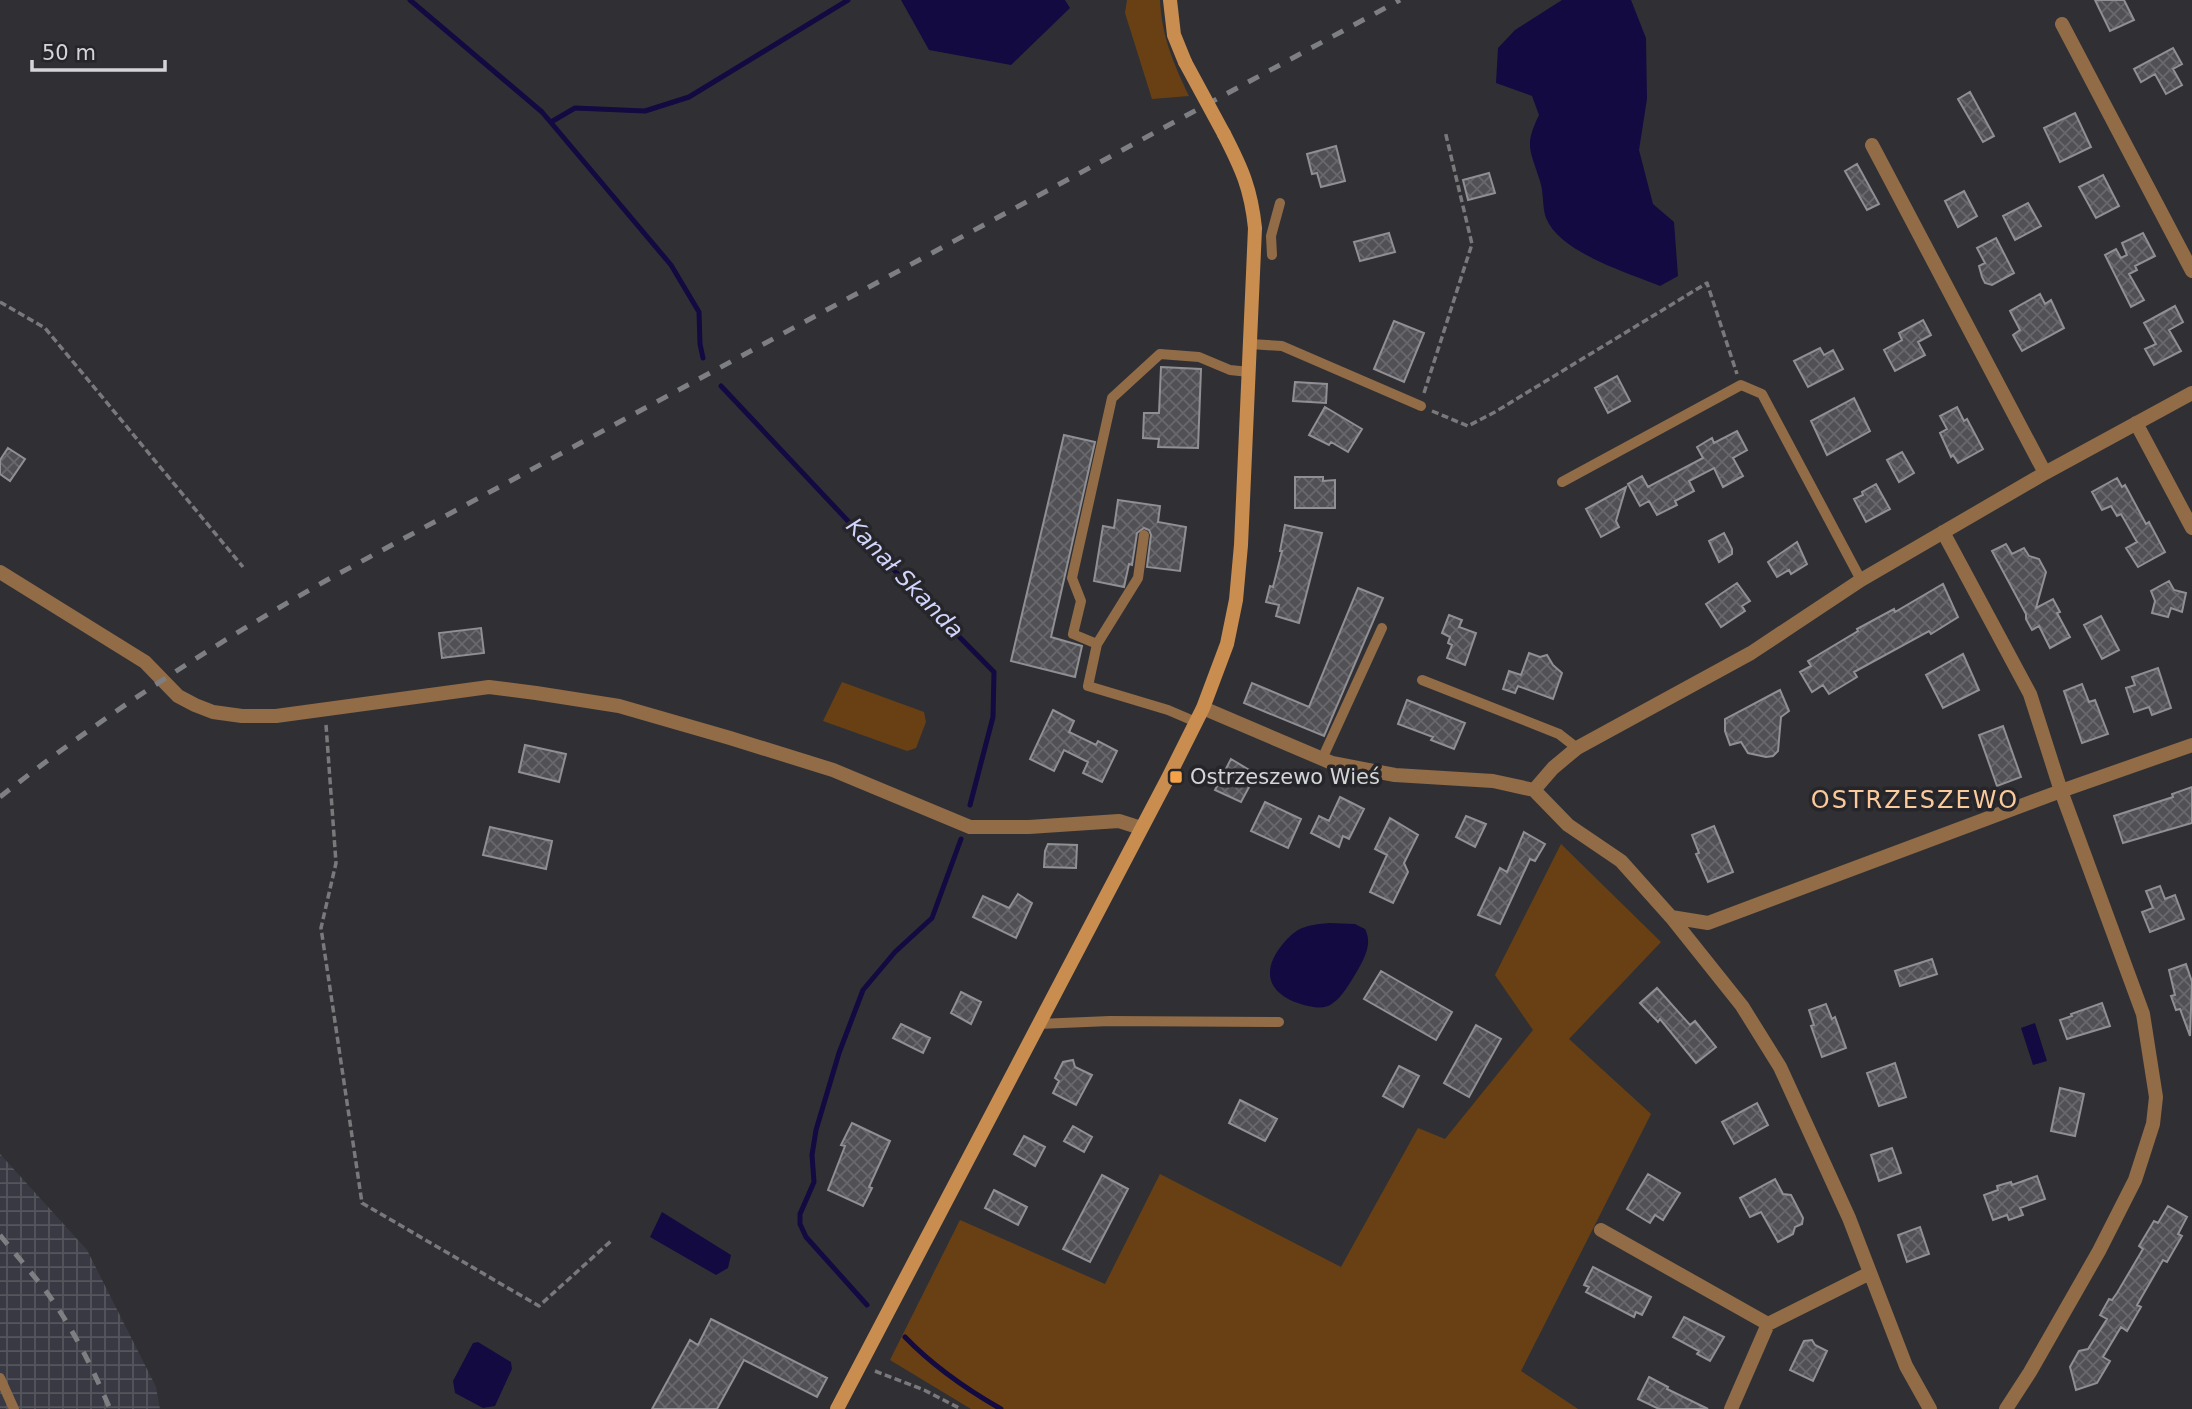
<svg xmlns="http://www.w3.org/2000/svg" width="2192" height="1409" font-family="'DejaVu Sans',sans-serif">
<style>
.industrial{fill:url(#industrial-grid)}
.grass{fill:#684014}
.water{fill:#120a41}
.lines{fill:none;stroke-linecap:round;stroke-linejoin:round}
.stream{stroke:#120a41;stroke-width:5}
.building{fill:url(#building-cross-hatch);stroke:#8f8f94;stroke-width:2}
.path{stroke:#79797c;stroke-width:3.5;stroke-dasharray:7 3.5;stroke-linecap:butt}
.lane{stroke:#926c47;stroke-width:10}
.street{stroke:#926c47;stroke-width:14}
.secondary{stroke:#ca8d50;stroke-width:14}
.rail{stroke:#7e7f82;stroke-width:5;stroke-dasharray:12 12;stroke-linecap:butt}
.secondary-bridge{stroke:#ca8d50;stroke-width:14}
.poi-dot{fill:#f6a248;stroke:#26262a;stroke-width:2.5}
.labels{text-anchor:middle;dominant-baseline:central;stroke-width:7;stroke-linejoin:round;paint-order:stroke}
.poi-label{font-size:21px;fill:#d4d5d7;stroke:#26262a;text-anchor:start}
.water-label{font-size:23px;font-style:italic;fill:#d1d5fb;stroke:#26262a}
.quarter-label{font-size:24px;letter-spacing:2px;fill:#faca9d;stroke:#26262a}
</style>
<defs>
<pattern id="industrial-grid" width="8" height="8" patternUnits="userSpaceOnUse" patternTransform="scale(1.75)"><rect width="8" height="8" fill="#383942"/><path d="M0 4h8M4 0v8" fill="none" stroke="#54555d"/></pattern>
<pattern id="building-cross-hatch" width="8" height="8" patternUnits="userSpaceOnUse" patternTransform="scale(1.75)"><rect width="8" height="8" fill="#515155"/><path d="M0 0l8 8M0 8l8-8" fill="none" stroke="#69696d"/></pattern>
</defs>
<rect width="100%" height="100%" fill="#303034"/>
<path class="industrial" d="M0,1154l87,96 69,137 4,22h-160z"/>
<path class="grass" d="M1127,0h33c1,34 14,65 29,96l-37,3 -27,-86z
M842,682l82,30 2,10 -10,26 -9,3 -84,-30z
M1561,844l100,98 -92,97 82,75 -130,257 57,38h-607l-81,-49 70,-140 145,64 55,-110 181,93 77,-139 27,11 88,-109 -38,-55z"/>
<path class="water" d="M901,0h164l5,8 -59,57 -82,-15z
M1562,0h69l15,38 1,61 -8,51 14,54 21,18 4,54 -18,10c-31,-13 -100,-33 -114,-68 -4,-11 -2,-25 -6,-37 -10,-32 -16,-35 -1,-66l-7,-19 -36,-13 2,-35 17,-18z
M1329,923l26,1 10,5c8,15 -1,30 -9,44 -6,10 -14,24 -23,30 -7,6 -16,5 -25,3 -32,-7 -50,-27 -29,-57 5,-7 11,-14 19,-19 9,-5 21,-6 31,-7z
M2035,1023l12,38 -14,4 -12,-37z
M662,1212l69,43 -3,13 -12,7 -66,-38z
M478,1342l33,20 1,7 -17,37 -12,2 -28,-15 -2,-12 20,-38z"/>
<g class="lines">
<path class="stream" d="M410,0l132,112 129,153 28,47 1,32 3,14
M551,122l24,-14 70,3 44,-14 159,-97
M721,386l190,202 83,84 -1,45 -23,88
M867,1305l-61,-68 -6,-13v-10l14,-32 -2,-27 4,-25 23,-77 24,-63 32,-38 37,-34 29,-79
M905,1337c28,29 61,52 96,72"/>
</g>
<path class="building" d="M2095,0h29l10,20 -24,11z
M2173,48l9,16 -9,5 9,16 -16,9 -11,-20 -14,8 -7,-13z
M1970,92l24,44 -11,6 -25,-43z
M2075,113l16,34 -31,15 -16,-34z
M1336,146l9,35 -24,6 -4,-14 -5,1 -5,-20z
M1857,164l22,40 -12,6 -22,-39z
M1489,173l6,20 -27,7 -5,-20z
M2103,175l16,31 -23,12 -17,-31z
M1964,191l13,25 -19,11 -13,-26z
M2028,203l13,23 -26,14 -12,-24z
M1389,233l6,19 -35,9 -6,-19z
M2143,233l12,23 -20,10 2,4 -8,4 15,26 -13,7 -26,-52 11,-6 5,9 6,-3 -5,-12z
M1996,238l18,35 -22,12 -7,-2 -3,-6 -3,-11 6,-3 -8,-15z
M2040,294l5,10 6,-4 13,28 -42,23 -9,-16 7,-5 -10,-19z
M2175,306l8,16 -14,8 12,21 -27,14 -9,-16 11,-5 -12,-21z
M1923,320l8,15 -13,7 7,13 -30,16 -11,-21 18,-10 -3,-7z
M1394,321l30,12 -20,49 -30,-13z
M1820,348l4,7 9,-5 10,19 -35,18 -14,-26z
M1161,367l40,2 -3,79 -40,-1 1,-8 -16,-1 1,-25h15z
M1617,376l13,25 -22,12 -13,-25z
M1295,382l32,2 -1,19 -33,-2z
M1854,398l16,33 -43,24 -16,-34z
M1325,407l37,22 -14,23 -17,-10 -2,3 -20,-10z
M1957,407l7,14 3,-2 16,30 -25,14 -5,-8 -2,2 -11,-24 7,-4 -7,-13z
M1737,431l10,19 -14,8 10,18 -20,11 -9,-19 -25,13 5,10 -19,10 2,4 -20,10 -8,-14 -9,5 -12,-22 14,-8 6,11 55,-29 -6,-11 15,-9 2,5z
M1064,435l31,7 -44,195 31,9 -7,31 -64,-16z
M8,448l17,11 -15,22 -10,-7v-14z
M1902,452l12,21 -15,9 -12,-22z
M1295,477h28v4l12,-1v28h-40z
M2117,478l5,9 3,-2 21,39 3,-2 16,30 -27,15 -12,-19 11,-6 -16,-28 -4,2 -6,-10 -9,4 -10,-18z
M1876,484l14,25 -24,13 -12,-23 9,-4 -1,-3z
M1626,487l-10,34 3,6 -18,10 -15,-28z
M1118,500l42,6 -2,16 28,5 -6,44 -33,-4 4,-32 -2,-5 -5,-2 -7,5 -5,32 -3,-1 -5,23 -30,-6 9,-55 11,2z
M1285,525l37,8 -23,90 -23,-7 3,-11 -13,-3 4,-16 3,1 9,-36h-2z
M1724,533l8,16v5l-13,8 -10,-21z
M1797,542l10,22 -16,10 -2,-4 -12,7 -9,-15z
M2006,544l6,10 12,-6 5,8 10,3 7,13 -10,36 17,-9 7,13 -3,1 13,24 -20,11 -11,-22 -7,4 -6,-11v-5l-34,-63z
M2169,581l5,9 12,3 -4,19 -11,-4 -3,9 -16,-4 3,-12 -4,-10z
M1737,583l13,18 -8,5 3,5 -24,16 -15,-23z
M1943,584l15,33 -27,17 -2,-3 -75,41 3,5 -28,17 -6,-9 -11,7 -12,-20 11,-6 -3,-5 50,-30 -1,-2 37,-20 1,3z
M1358,588l25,10 -59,138 -80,-33 8,-20 57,24z
M1449,615l13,5 -3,7 17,6 -11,32 -18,-7 5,-13 -4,-2 2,-6 -8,-4z
M2101,616l18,34 -17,9 -18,-34z
M481,628l3,25 -42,5 -3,-25z
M1529,653l11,4 7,-2 6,10 9,8 -9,26 -35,-13 -3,7 -12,-4 6,-18 12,4z
M1963,654l16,36 -36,18 -17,-33z
M2158,668l13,40 -19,7 -3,-8 -15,5 -8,-24 9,-3 -3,-8z
M2082,684l7,18 6,-2 13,34 -26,9 -18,-52z
M1780,690l9,21 -8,6 -3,34 -5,5 -7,1 -18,-4 -7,-11 -11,3 -5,-14v-12z
M1407,700l58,23 -11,26 -23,-9 2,-3 -35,-13z
M1053,710l21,11 -5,11 27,13 2,-4 19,10 -15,31 -19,-9 5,-11 -24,-12 -10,21 -24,-12z
M2003,726l18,51 -24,9 -18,-51z
M525,745l41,9 -7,28 -40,-10z
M1231,759l25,15 -15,28 -26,-12z
M2192,787v36l-69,20 -9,-27 59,-19 -1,-3z
M1340,797l24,12 -15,30 -6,-3 -4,11 -28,-14 8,-17 10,5z
M1265,802l36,17 -13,29 -37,-17z
M1466,816l20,8 -11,23 -19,-10z
M1390,818l28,17 -14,28 4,9 -15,31 -23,-11 17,-37 -12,-6z
M1714,826l19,46 -25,10 -12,-28 3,-1 -7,-18z
M490,827l62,14 -6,28 -63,-14z
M1524,832l21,12 -10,17 -5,-2 -30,65 -22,-9 22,-47 7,4z
M1048,844l29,1 -1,23 -32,-1 1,-16z
M2160,886l5,13 10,-4 9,24 -34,13 -8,-20 11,-4 -7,-17z
M1018,894l14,9 -16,35 -43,-21 10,-21 26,12z
M1932,959l5,15 -37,12 -5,-15z
M2186,964l6,18 -2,54 -10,-27 -4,1 -5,-14 4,-1 -6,-25z
M1381,971l71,41 -16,28 -72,-41z
M1657,988l33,37 5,-4 21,26 -20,16 -36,-44 -2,3 -18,-19z
M961,992l20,10 -10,22 -20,-11z
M2102,1003l8,23 -43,13 -7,-19 12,-4 -1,-2z
M1826,1004l6,15 3,-2 11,31 -24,9 -11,-31 3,-1 -5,-15z
M901,1024l29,14 -7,15 -30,-15z
M1476,1025l25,14 -32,58 -25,-14z
M1073,1060l2,7 17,8 -16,30 -23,-12 6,-12 -4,-3 8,-16z
M1895,1063l11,34 -27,9 -12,-33z
M1399,1066l20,10 -16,31 -20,-11z
M2060,1088l24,6 -9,42 -24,-5z
M1240,1100l37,19 -12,22 -36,-18z
M1757,1103l11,22 -34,19 -12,-22z
M852,1123l38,18 -21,46 3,1 -9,18 -35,-16 17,-44 -4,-1z
M1073,1126l19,11 -8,15 -20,-11z
M1024,1136l21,11 -10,19 -21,-12z
M1892,1148l9,25 -22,8 -8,-26z
M1648,1174l32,19 -17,27 -8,-5 -5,8 -23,-14z
M1102,1175l26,14 -38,73 -27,-13z
M2037,1176l8,23 -25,9 3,7 -14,5 -2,-5 -14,5 -9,-25 14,-5 -1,-4 14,-4 1,3z
M1775,1179l8,15 8,1 12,23 -1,6 -7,3 -2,7 -15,8 -17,-30 -11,5 -10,-19z
M994,1190l33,17 -9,18 -33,-17z
M2168,1206l19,11 -9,17 4,2 -15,26 -4,-2 -26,45 4,2 -14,24 -6,-4 -18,30 7,4 -13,22 -21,7 -6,-23 9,-16 9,-2 19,-30 -7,-4 9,-16 3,1 5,-7 26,-44 -4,-3 15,-25 4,2z
M1920,1227l9,27 -22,8 -9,-27z
M1593,1267l58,30 -9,18 -6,-3 -2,5 -48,-25 3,-5 -5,-2z
M1684,1317l40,20 -14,24 -13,-7 2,-3 -26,-14z
M711,1319l116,59 -10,19 -73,-37 -27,49h-65l38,-69 8,5z
M1812,1340l3,5 12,6 -14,30 -23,-11 14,-29z
M1649,1377l19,10 -1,2 41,20h-49l-21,-10z"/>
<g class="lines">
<path class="path" d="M0,302l45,26 198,239
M1424,393l48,-149 -27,-113
M1432,411l36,15 27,-14 212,-129 30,91
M326,725l10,138 -15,65 41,275 177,103 72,-65
M875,1371l49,19 37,19"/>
<path class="lane" d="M1272,255l-1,-19 9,-33
M1250,344l32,2 139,60
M1562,482l179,-97 21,9 99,186
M1144,535l-6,43 -41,66 -9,42 80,24 28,12
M1097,644l-24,-10 8,-33 -9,-23 40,-180 48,-44 39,3 31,13 19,2
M1422,680l137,54 18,14
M1322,759l60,-131
M1038,1024l72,-3 169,1
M0,1378l14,31"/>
<path class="street" d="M2062,24l130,247
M1872,145l173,328
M2136,423l56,105
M1943,532l87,162 31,97 82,223 13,83 -3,27 -18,56 -36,71 -69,121 -24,37
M0,572l145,90 33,34 17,9 18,7 29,4h34l213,-29 47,6 83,13 111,32 103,32 137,57h59l90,-6 22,7
M1203,708l129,55 63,12 98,6 41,9 34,35 53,36 50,56 71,89 38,61 69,151 57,148 24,43
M1534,790l19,-22 24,-20 174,-95 110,-73 184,-107 147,-80
M1671,917l37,6 353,-132 131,-46
M1601,1230l167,94
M1731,1409l37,-85 102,-51"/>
<path class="secondary" d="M1170,0l4,35 11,27
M837,1409l331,-631 35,-70 24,-64 9,-44 5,-55 14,-317c-4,-39 -13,-59 -31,-94"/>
<path class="rail" d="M0,797c105,-83 211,-151 327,-217l1073,-580
M0,1235c16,20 33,39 48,59 26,36 45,75 62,115"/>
<path class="secondary-bridge" d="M1185,62l39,72"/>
</g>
<rect class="poi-dot" x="1169" y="770" width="14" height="14" rx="3.5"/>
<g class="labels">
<g class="poi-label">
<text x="1190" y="777">Ostrzeszewo Wieś</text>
</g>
<g class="water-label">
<text transform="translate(905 578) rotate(46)">Kanał Skanda</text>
</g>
<g class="quarter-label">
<text x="1915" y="800">OSTRZESZEWO</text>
</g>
</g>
<path d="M32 60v10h133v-10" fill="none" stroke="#d4d5d7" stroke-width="3.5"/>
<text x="42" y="60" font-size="21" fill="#d4d5d7" stroke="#26262a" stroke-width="5" paint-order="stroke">50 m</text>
</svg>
